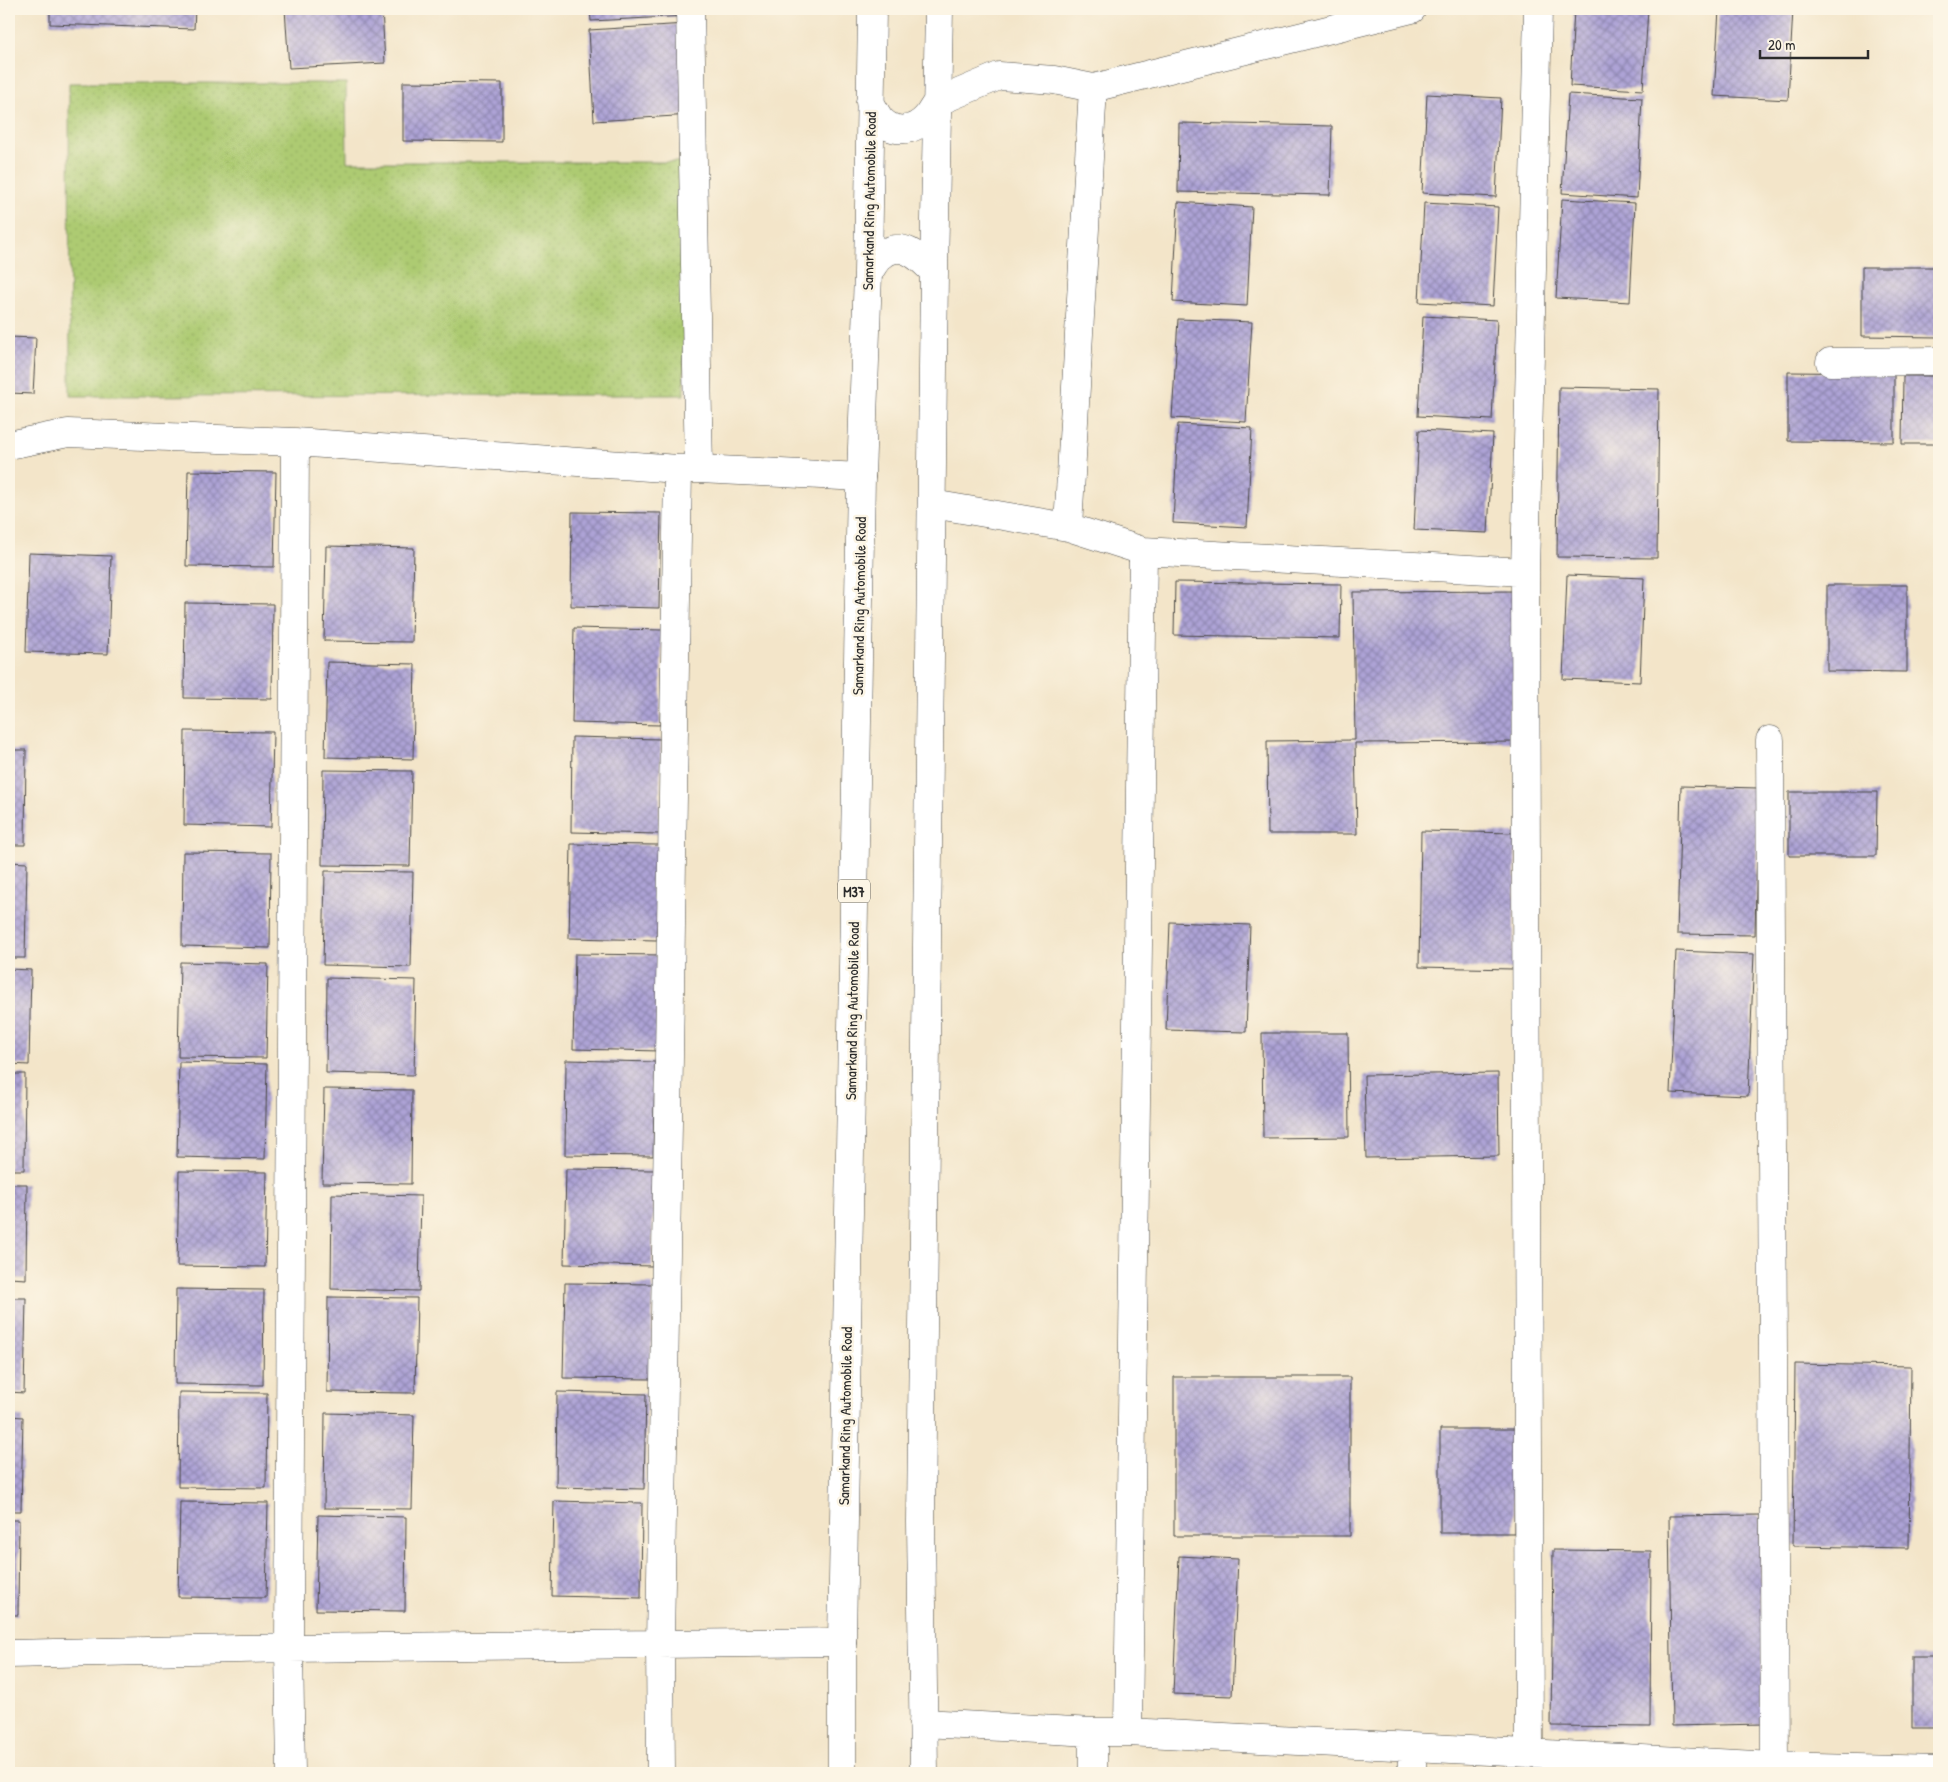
<svg xmlns="http://www.w3.org/2000/svg" width="1948" height="1782" font-family="'Patrick Hand',sans-serif">
<style>
.grass{fill:url(#grass-dots);stroke:#6c7b4e}
.building{fill:url(#building-cross-hatch)}
.lines{fill:none;stroke-linecap:round;stroke-linejoin:round}
.minor-casing{stroke:#494743;stroke-width:29}
.trunk-casing{stroke:#494743;stroke-width:29}
.minor{stroke:#fff;stroke-width:28}
.trunk{stroke:#fff;stroke-width:28}
.labels{text-anchor:middle;dominant-baseline:central;stroke-width:5;stroke-linejoin:round;paint-order:stroke}
.shield{fill:#fcf5e5;stroke:#6a6863;stroke-width:1}
.shield-label{font-size:14px;font-weight:bold;fill:#2b2b2b}
.street-label{font-size:15px;fill:#2b2b2b;stroke:#fcf5e5}
</style>
<defs>
<pattern id="grass-dots" width="8" height="8" patternUnits="userSpaceOnUse" patternTransform="scale(1.25)"><rect width="8" height="8" fill="#adcb72"/><path d="M2 2h.1M6 6h.1" fill="none" stroke="#95ae63" stroke-width="1.8" stroke-linecap="round"/></pattern>
<pattern id="building-cross-hatch" width="8" height="8" patternUnits="userSpaceOnUse" patternTransform="scale(1.25)"><rect width="8" height="8" fill="#ada3d6"/><path d="M0 0l8 8M0 8l8-8" fill="none" stroke="#8d85ae"/></pattern>
</defs>
<rect width="100%" height="100%" fill="#fcf5e5"/>
<filter id="ink" filterUnits="userSpaceOnUse"><feTurbulence type="fractalNoise" baseFrequency=".02" numOctaves="2"/><feDisplacementMap in="SourceGraphic" scale="10" xChannelSelector="R" yChannelSelector="G"/><feConvolveMatrix kernelMatrix="1 2 1 2 8 2 1 2 1" color-interpolation-filters="sRGB"/></filter>
<filter id="wash" filterUnits="userSpaceOnUse"><feTurbulence type="fractalNoise" baseFrequency=".0096" numOctaves="4" result="noise"/><feDisplacementMap in="SourceGraphic" scale="20" xChannelSelector="R" yChannelSelector="G"/><feGaussianBlur stdDeviation="1.12" result="paint"/><feColorMatrix in="noise" values="0 0 0 0 0 0 0 0 0 0 0 0 0 0 0 0 0 1.4 0 .05"/><feComposite in="paint" operator="in"/></filter>
<g filter="url(#wash)">
<rect width="100%" height="100%" fill="#f3e5c9"/>
<path class="grass" d="M69,83h277l1,79h337v233l-614,1z"/>
<g id="blocks">
<path class="building" d="M50,9h145l-1,20 -144,-5z
M285,9h97l3,54 -96,5z
M590,9h96l1,7 -96,5z
M1574,9h74l-5,81 -73,-4z
M1719,9h74l-5,91 -74,-4z
M686,24l5,91 -97,6 -5,-91z
M403,82l99,1v59l-99,-1z
M1427,94l74,4 -5,99 -74,-4z
M1568,94l74,4 -5,100 -75,-5z
M1179,123l153,3 -2,69 -152,-3z
M1562,199l73,4 -5,99 -74,-4z
M1178,202l74,5 -5,99 -74,-4z
M1424,203l74,4 -5,99 -74,-4z
M1862,267h77v70l-77,-1z
M1423,316l74,4 -5,100 -74,-4z
M1178,319l74,3 -6,100 -74,-4z
M9,337l27,1 -3,56 -24,-1z
M1788,372l106,1v69l-106,-1z
M1903,376h36v68h-37z
M1559,387l100,2 -2,169 -100,-1z
M1178,424l74,4 -5,99 -74,-4z
M1419,430l74,4 -5,99 -74,-3z
M188,471l88,1 -2,95 -88,-1z
M572,512l89,1 -2,95 -88,-2z
M326,546l88,2 -2,94 -88,-1z
M29,553l82,3 -3,98 -82,-2z
M1567,575l77,3 -4,104 -77,-3z
M1175,582l166,2 -1,54 -166,-3z
M1827,585h80v87l-80,-1z
M1518,591l3,151 -166,1 2,91h-89l-1,-93 88,-1 -2,-148z
M185,603l88,1 -1,95 -88,-1z
M574,628l88,2 -2,95 -88,-2z
M327,662l88,2 -2,95 -88,-2z
M185,731l88,1 -2,95 -87,-2z
M572,737l89,2 -2,95 -88,-2z
M9,750h17l-1,95h-16z
M323,770l89,1 -2,95 -88,-1z
M1681,786l77,2 -3,147 -78,-1z
M1789,792h88l-1,64h-87z
M1421,831l95,2 -3,136 -94,-2z
M571,844l88,1 -2,95 -88,-2z
M183,852l88,1 -1,95 -88,-2z
M9,862l18,1 -2,95h-16z
M325,871l88,1 -2,95 -88,-2z
M1170,922l80,3 -4,107 -80,-2z
M1676,951l78,3 -6,142 -78,-3z
M575,954l88,1 -2,96 -88,-2z
M180,962l88,2 -2,94 -88,-1z
M9,969l22,1 -2,95 -20,-1z
M327,978l89,2 -2,95 -88,-2z
M1262,1033h86l1,104 -86,1z
M566,1060l89,2 -2,94 -88,-1z
M179,1062l88,2 -2,95 -88,-2z
M1498,1073l1,83 -133,2 -2,-83z
M9,1074h16l-1,96h-15z
M324,1089l88,1 -1,94 -89,-1z
M566,1169l88,1 -2,96 -88,-2z
M179,1171l88,1 -2,95 -88,-1z
M9,1184h18l-1,95 -17,-1z
M332,1194l89,2 -2,95 -88,-2z
M565,1283l88,1 -2,95 -88,-1z
M176,1289l88,1 -1,95 -88,-1z
M328,1297l89,1 -2,95 -88,-1z
M9,1298h17l-2,95 -15,-1z
M1795,1364l116,2 -2,182 -116,-2z
M1174,1377h176v159h-176z
M179,1392l88,1 -1,95 -88,-1z
M557,1392l89,2 -2,95 -88,-2z
M325,1413l89,2 -2,94 -88,-1z
M9,1416l14,1 -2,94h-12z
M1440,1429h75l-1,104h-74z
M554,1501l88,2 -1,95 -89,-2z
M180,1502l88,1 -2,95 -88,-1z
M318,1515l88,2 -1,94 -89,-1z
M1760,1515l3,209 -91,2 -3,-210z
M9,1520h10l-1,95h-9z
M1553,1550l98,1 -1,176 -99,-1z
M1179,1556l59,3 -6,137 -59,-2z
M1912,1656h27v72h-27z
M174,1770l69,2v1h-69z"/>
</g>
</g>
<g filter="url(#ink)">
<use href="#blocks" fill-opacity="0" stroke="#494743" stroke-width="1"/>
<g class="lines">
<g class="minor-casing">
<path id="minor" d="M690,9l9,460
M937,102l62,-26 55,4 39,8 319,-79
M1830,362l109,-1
M9,445l59,-12 227,9 383,27h21l162,8
M932,504l136,23 75,24 382,21
M1068,527l25,-439
M1770,740l5,1026
M9,1654l280,-6 553,-6
M923,1723l170,9h35l647,34 164,4
M1128,1732l15,-1181
M1412,1748v25
M1529,1754l-4,-1182 13,-563
M291,1773l-2,-125 6,-1206
M661,1773l-1,-128 18,-1176
M1093,1773v-41"/>
</g>
<g class="trunk-casing">
<path id="trunk" d="M870,102c3,5 6,12 10,17 13,15 33,13 46,-1 4,-4 7,-11 11,-16
M868,273c4,-5 7,-12 12,-16 20,-19 40,0 54,15
M842,1773v-131l19,-1165 7,-204 4,-264
M924,1773l-3,-251 13,-1250 5,-263"/>
</g>
<use href="#minor" class="minor"/>
<use href="#trunk" class="trunk"/>
</g>
</g>
<g class="labels">
<rect class="shield" x="838" y="879.5" width="32" height="23" rx="4"/>
<g class="shield-label">
<text x="854" y="891">M37</text>
</g>
<g class="street-label">
<text transform="translate(869 201) rotate(-89)">Samarkand Ring Automobile Road</text>
<text transform="translate(859 606) rotate(-89)">Samarkand Ring Automobile Road</text>
<text transform="translate(852 1011) rotate(-89)">Samarkand Ring Automobile Road</text>
<text transform="translate(845 1416) rotate(-89)">Samarkand Ring Automobile Road</text>
</g>
</g>
<rect width="1948" height="1782" fill="none" stroke="#fcf5e5" stroke-width="30"/>
<path d="M1760 50v8h108v-8" fill="none" stroke="#2b2b2b" stroke-width="2.5"/>
<text x="1768" y="50" font-size="15" fill="#2b2b2b" stroke="#fcf5e5" stroke-width="4" paint-order="stroke">20 m</text>
</svg>
